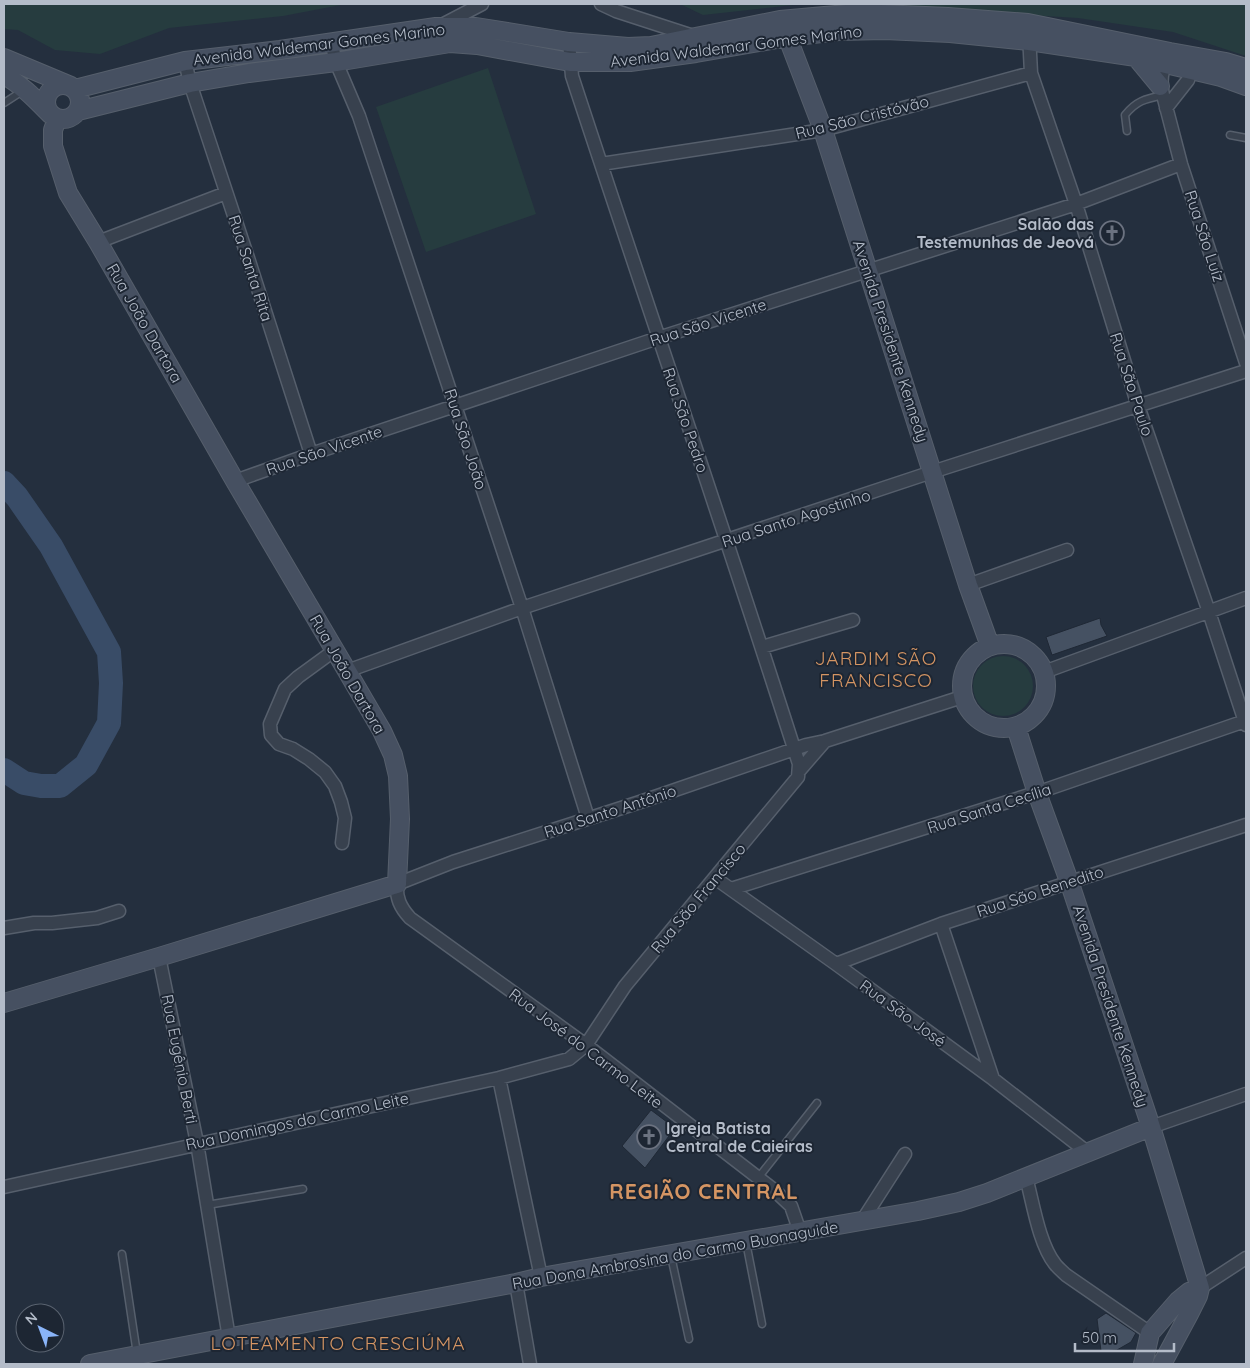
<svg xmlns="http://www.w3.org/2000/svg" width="1250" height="1368" font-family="Quicksand,sans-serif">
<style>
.green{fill:#263c3f}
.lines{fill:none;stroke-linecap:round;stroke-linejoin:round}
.river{stroke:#394c67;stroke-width:24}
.building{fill:#455162;stroke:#1f2835}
.lane-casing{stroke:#565f6c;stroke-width:9}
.street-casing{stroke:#565f6c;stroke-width:15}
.secondary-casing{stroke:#565f6c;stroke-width:20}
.lane{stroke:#38414e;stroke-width:6}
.street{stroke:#38414e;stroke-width:12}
.secondary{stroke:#465061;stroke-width:18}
.labels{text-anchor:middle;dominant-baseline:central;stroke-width:4;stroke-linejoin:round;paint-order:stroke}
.street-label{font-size:16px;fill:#b4bcc9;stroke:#1d2633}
.poi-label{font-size:16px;font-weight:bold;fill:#b4bcc9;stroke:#1d2633;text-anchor:end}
.quarter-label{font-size:19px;letter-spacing:1px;fill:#d59563;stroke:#1d2633}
.district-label{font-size:21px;font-weight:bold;letter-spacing:1px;fill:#d59563;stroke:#1d2633}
</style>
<rect width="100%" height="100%" fill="#242f3e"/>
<path class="green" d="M4,4h342l-63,12 -114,12 -69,26 -45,-4 -37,-20 -14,-1z
M680,4h122l-99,11z
M847,4h399v52l-73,-24 -95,-14z
M488,68l48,146 -110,38 -50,-145z
M973 686a30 30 0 1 1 60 0a30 30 0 1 1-60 0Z"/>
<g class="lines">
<path class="river" d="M4,483l13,14 34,49 58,106 2,31 -2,40 -23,42 -26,21h-19l-17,-3 -20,-13"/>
</g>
<path class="building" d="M1118,222l6,13 -18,9 -7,-14z
M1100,618l1,7 6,11 -55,19 -6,-18z
M651,1110l24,18 -30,40 -23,-22z
M1106,1313l30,20 -5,9 -14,8 -16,1 -4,-32z"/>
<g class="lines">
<g class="lane-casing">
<path id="lane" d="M4,103l20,-13
M1127,131l-2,-16c11,-14 20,-16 38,-20
M1230,135l16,3
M758,1178l59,-75
M207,1205l96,-16
M746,1242l16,82
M122,1254l15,100
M671,1256l18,83"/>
</g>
<g class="street-casing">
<path id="street" d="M601,4l15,7 77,25
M440,26l42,-22
M1029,34l2,39 45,131 62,202 71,206 37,113
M331,42l5,20 23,54 163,492 66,210
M1168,57c-6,12 -8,26 -5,38l18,69 65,199
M185,61l5,22 59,178 62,193
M1166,108l22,-28 6,-18
M601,164l222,-34 208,-57
M98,242l128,-49
M235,481l76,-27 347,-116 418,-134 105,-40
M968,585l99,-35
M762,647l91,-27
M335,650l-37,27 -13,12 -15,35 1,11 8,9 14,5 16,10 16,13 10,14 6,16 4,16 -3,25
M347,671l175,-63 410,-136 314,-101
M1044,672l202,-74
M799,771l26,-30
M715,878l121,86 157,115 94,73
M731,889l314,-99 200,-69
M941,924l52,155
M4,928l30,-5h18l45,-5 22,-7
M159,957l38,186 32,195
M836,964l105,-40 305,-99
M499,1078l42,199
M1151,1127l95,-33
M1026,1177c7,26 13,67 29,87 3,4 8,8 11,11l84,58
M4,1187l495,-109 70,-19 17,-14 39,-59 173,-209 1,-13c-73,-230 -152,-459 -227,-688l-3,-34
M862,1221l43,-67
M800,1232l-9,-26 -17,-16 -188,-145 -176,-127c-10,-11 -14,-20 -13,-34l56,-22 187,-60 166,-57 19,-4 137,-44
M516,1283l14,81
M1200,1288l46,-30"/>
</g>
<g class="secondary-casing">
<path id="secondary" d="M784,28l39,102 145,455 22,61
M1136,57l24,29
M4,58l67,28
M4,75c18,10 32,25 47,40
M46 102a17 17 0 1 1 34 0a17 17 0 1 1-34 0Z
M75,89l110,-28 95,-11 156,-23h40l93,15 59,5 23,-1 129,-26 78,-7 90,4 80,6 142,29 56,10 20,6
M78,111l112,-28 59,-10 87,-11 114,-19 27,2 93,17h60l66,-9 92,-16 50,-6 47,-1 65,3 79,8 107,16 85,20 25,9
M962 686a42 42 0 1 1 84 0a42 42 0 1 1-84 0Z
M1016,727l21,66 32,88 82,246 49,161
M4,1003l155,-46 238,-73 3,-65 -2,-43 -5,-21 -11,-24 -35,-60 -112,-190 -137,-239 -30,-49 -15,-47v-16l4,-11
M90,1364l426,-81 25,-6 377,-66 41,-9 28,-9 164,-66
M1143,1364l7,-31 28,-32 11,-9 11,-4
M1162,1364l27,-50 9,-18 2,-8"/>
</g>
<use href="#lane" class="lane"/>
<use href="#street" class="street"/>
<use href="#secondary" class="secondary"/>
</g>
<defs>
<g id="church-ring" transform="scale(1.25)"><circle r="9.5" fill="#1d2633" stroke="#6b7280" stroke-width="1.5"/><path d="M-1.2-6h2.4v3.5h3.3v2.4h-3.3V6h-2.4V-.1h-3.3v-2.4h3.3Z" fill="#6b7280"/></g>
</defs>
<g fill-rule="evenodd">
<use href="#church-ring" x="1112" y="233"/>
<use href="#church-ring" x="649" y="1137"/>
</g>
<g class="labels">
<g class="street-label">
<text transform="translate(319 44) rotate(-7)">Avenida Waldemar Gomes Marino</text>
<text transform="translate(736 46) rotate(-7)">Avenida Waldemar Gomes Marino</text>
<text transform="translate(862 117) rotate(-14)">Rua São Cristóvão</text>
<text transform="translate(1205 236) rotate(72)">Rua São Luíz</text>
<text transform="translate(251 268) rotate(72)">Rua Santa Rita</text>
<text transform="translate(708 322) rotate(-18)">Rua São Vicente</text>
<text transform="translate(145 323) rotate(60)">Rua João Dartora</text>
<text transform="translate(891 341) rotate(72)">Avenida Presidente Kennedy</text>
<text transform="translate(1132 384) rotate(72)">Rua São Paulo</text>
<text transform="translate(686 420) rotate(71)">Rua São Pedro</text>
<text transform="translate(466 439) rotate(72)">Rua São João</text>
<text transform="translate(324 450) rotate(-19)">Rua São Vicente</text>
<text transform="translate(796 518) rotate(-18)">Rua Santo Agostinho</text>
<text transform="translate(348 674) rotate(60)">Rua João Dartora</text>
<text transform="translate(989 808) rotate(-18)">Rua Santa Cecília</text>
<text transform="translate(610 811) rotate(-18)">Rua Santo Antônio</text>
<text transform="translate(1040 891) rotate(-18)">Rua São Benedito</text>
<text transform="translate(698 898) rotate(-50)">Rua São Francisco</text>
<text transform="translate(1111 1006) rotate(72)">Avenida Presidente Kennedy</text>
<text transform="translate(903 1013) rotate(36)">Rua São José</text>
<text transform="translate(586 1048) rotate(37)">Rua José do Carmo Leite</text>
<text transform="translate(180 1059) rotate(79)">Rua Eugênio Berti</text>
<text transform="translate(297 1121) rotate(-12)">Rua Domingos do Carmo Leite</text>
<text transform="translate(675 1255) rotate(-10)">Rua Dona Ambrosina do Carmo Buonaguide</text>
</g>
<g class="poi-label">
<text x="1094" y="224">Salão das<tspan x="1094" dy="18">Testemunhas de Jeová</tspan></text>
<text x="666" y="1128" text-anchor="start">Igreja Batista<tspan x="666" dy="18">Central de Caieiras</tspan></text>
</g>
<g class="quarter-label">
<text x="876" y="658">JARDIM SÃO<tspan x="876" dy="22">FRANCISCO</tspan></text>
<text x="338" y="1343">LOTEAMENTO CRESCIÚMA</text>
</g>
<g class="district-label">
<text x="704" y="1191">REGIÃO CENTRAL</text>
</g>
</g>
<rect width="1250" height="1368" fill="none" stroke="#b4bcc9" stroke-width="10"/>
<g transform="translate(40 1328) rotate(318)"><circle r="24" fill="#1d2633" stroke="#59626f"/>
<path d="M0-4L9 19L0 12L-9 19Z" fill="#8ab4f8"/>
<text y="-8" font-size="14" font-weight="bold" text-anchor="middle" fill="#b4bcc9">N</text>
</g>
<path d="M1075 1343v8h99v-8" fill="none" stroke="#b4bcc9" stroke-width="2.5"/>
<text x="1082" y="1343" font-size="15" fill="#b4bcc9" stroke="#1d2633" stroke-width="4" paint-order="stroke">50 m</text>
</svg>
